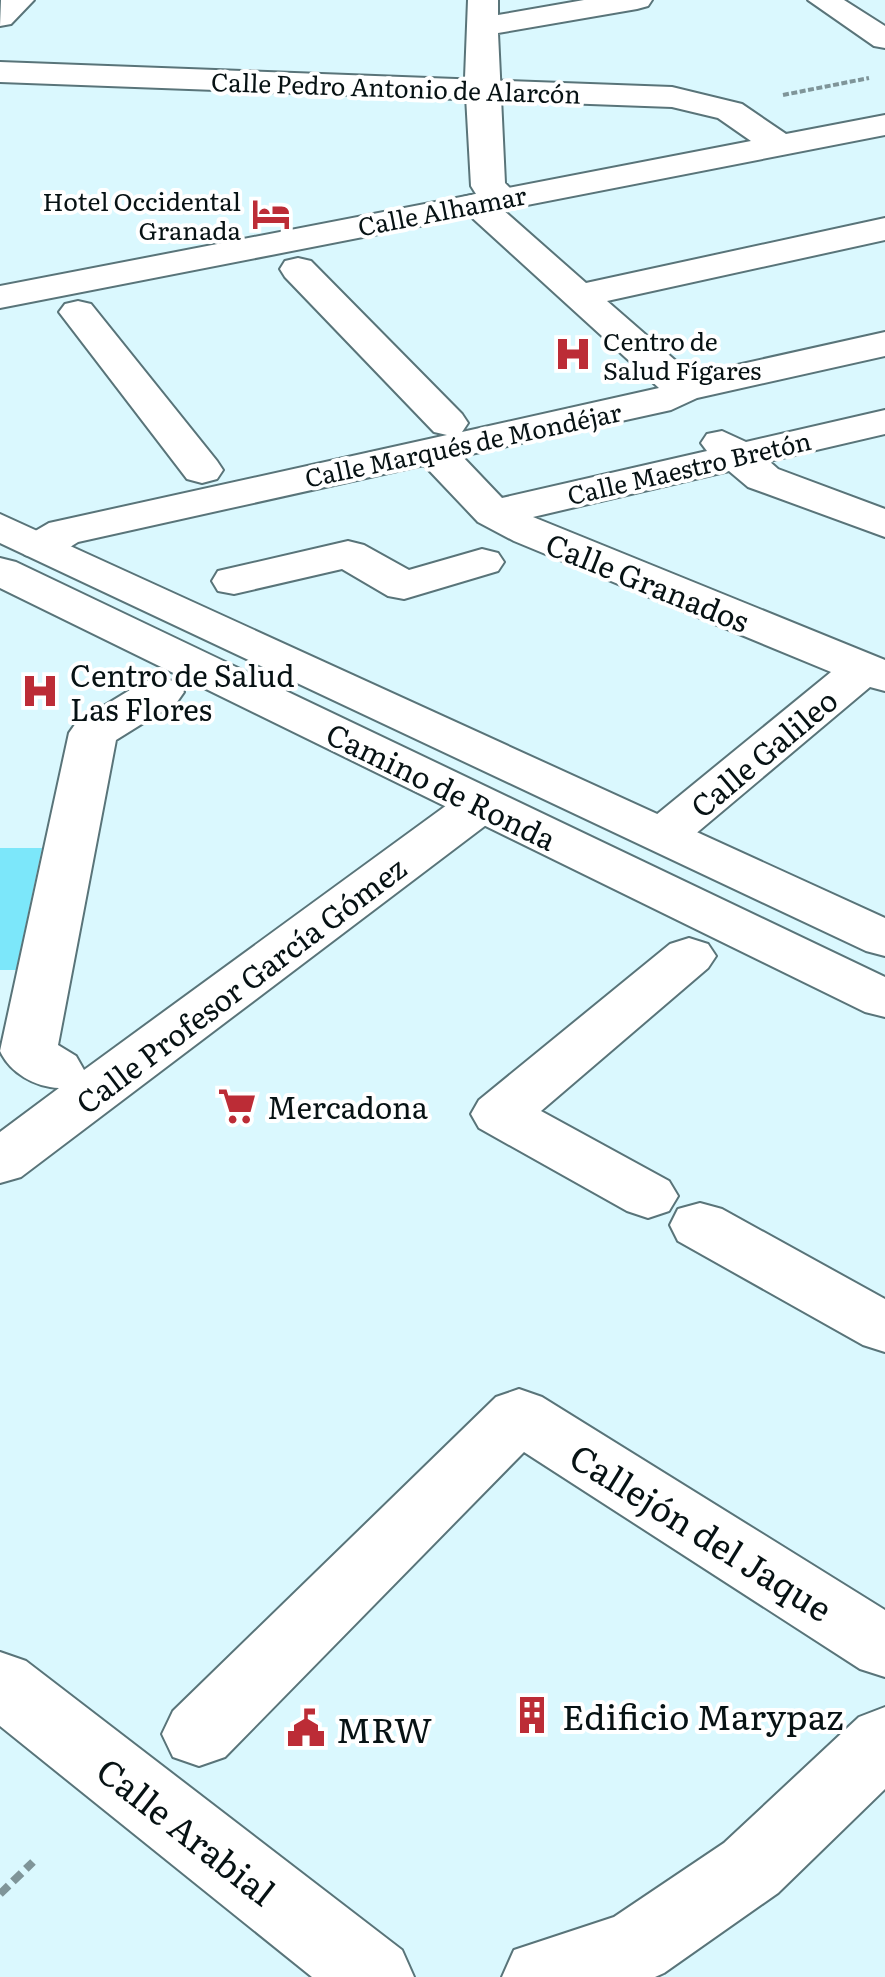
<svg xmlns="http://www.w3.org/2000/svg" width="885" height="1977" font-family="Literata,serif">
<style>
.green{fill:#7ce7fa}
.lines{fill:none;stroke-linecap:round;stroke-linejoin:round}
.minor-casing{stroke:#597479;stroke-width:4}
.major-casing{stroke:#597479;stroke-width:4}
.path-far1{stroke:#7f9599;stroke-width:4;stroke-dasharray:6 2.5;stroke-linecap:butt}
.path{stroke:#7f9599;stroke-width:8;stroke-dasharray:12 6;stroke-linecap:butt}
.minor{fill:#fff;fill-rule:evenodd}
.major{fill:#fff;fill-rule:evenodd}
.labels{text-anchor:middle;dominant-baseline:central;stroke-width:8;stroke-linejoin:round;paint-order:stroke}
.far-street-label{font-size:25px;fill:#071214;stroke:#fff}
.far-poi-label{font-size:25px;fill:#071214;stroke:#fff;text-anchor:end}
.street-label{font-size:30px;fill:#071214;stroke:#fff}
.poi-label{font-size:30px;fill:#071214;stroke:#fff;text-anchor:start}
.near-street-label{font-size:35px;fill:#071214;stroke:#fff}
.near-poi-label{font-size:35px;fill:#071214;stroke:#fff;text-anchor:start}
</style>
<rect width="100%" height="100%" fill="#daf8fe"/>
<path class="green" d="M0,848h42l-26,122h-16z"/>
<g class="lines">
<g class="minor-casing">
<path id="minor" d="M34,0l-23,24 -11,2 1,-26z
M468,0h30v15l86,-15h68l-4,6 -11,3 -139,24 7,150 16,16 -6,7 -13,3 84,74 299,-65v22l-278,61 85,74 193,-43v24l-188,42 -26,12 -209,46 40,42 205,-47 -6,-8 6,-9 15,-3 24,11 139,-32v24l-116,27 9,8 107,40v28l-137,-50 -19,-16 -196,46 352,143v31l-15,-4 -189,159 -18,5 -18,-5 -8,-11 8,-11 186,-152 -317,-131 -36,-19 -54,-57 -346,77c-19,12 -30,19 -53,13l-6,-9 6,-9 24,-14 398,-88 -13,-3 -149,-155 -5,-8 5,-8 13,-3 13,3 151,153 6,9 -6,9 197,-44 -202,-184 6,-7 13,-3 -5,-8 -6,-108z
M78,301l13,3 126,157 6,9 -6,9 -15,4 -15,-4 -128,-167 6,-8z
M348,541l16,4 45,25 73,-21 16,4 6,9 -6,9 -94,28 -16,-3 -46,-27 -108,25 -16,-3 -6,-10 6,-10z
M160,678l17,4 7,10 -7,10 -61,38 -58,305 18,11 8,14 378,-276 18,-4 18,4 7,11 -7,11 -477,361 -21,6v-51l59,-44c-24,-1 -49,-15 -59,-37l69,-318 7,-10 67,-41z
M689,938l19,6 8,12 -8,12 -167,143 128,70 9,15 -9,15 -21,7 -21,-7 -148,-83 -8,-14 8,-14 191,-156z
M700,1203l22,6 163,90v53l-22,-7 -185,-104 -8,-16 8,-16z
M519,1389l23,8 343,213v67l-25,-8 -336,-217 -299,305 -26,9 -26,-9 -11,-23 11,-23 323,-314z
M885,1707v82l-107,104 -114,80 -9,4h-153l12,-27 100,-33 110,-74 135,-126z"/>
</g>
<g class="major-casing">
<path id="major" d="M808,0h36l41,26v22l-11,-2z
M0,62l672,25 70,17 44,30 99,-19v20l-885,173v-22l751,-145 -33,-23 -46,-11 -672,-25z
M0,514l885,404v38l-19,-5 -866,-408z
M0,558l16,4 869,415v40l-20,-5 -865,-424z
M0,1652l26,9 376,289 12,27h-102l-312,-251z"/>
</g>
<path class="path-far1" d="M783,95l86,-17"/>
<path class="path" d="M0,1894l33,-32"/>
<use href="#minor" class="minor"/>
<use href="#major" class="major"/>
</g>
<defs>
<g id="hotel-bare" transform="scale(3)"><path d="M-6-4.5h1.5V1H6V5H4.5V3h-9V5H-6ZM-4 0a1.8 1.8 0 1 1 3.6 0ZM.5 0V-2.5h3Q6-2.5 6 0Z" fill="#bc2c36" stroke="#fff" stroke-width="2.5" paint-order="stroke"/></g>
<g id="hospital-bare" transform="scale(3)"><path d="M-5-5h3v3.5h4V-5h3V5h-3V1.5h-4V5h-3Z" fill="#bc2c36" stroke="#fff" stroke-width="2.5" paint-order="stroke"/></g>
<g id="supermarket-bare" transform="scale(3)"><path d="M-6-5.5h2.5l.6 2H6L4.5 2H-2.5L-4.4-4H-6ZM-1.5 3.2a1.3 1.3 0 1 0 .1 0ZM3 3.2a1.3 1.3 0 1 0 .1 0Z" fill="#bc2c36" stroke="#fff" stroke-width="2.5" paint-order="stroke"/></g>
<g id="building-bare" transform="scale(3)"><path d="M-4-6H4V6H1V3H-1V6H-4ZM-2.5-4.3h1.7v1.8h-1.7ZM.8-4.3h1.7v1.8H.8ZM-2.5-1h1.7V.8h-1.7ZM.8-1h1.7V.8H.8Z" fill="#bc2c36" stroke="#fff" stroke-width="2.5" paint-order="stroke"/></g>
<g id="civic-bare" transform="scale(3)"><path d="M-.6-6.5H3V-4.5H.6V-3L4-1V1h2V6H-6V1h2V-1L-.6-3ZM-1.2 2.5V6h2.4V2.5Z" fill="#bc2c36" stroke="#fff" stroke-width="2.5" paint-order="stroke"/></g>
</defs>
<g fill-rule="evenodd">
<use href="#hotel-bare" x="271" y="214"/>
<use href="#hospital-bare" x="573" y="354"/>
<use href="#hospital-bare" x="40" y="691"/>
<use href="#supermarket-bare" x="237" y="1106"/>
<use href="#building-bare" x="532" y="1715"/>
<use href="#civic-bare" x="306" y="1728"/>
</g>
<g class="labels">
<g class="far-street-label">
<text transform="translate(396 87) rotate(2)">Calle Pedro Antonio de Alarcón</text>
<text transform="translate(442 210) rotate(-11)">Calle Alhamar</text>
<text transform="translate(463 444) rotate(-12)">Calle Marqués de Mondéjar</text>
<text transform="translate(689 467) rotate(-13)">Calle Maestro Bretón</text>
</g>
<g class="far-poi-label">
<text x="241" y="200">Hotel Occidental<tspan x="241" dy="29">Granada</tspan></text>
<text x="603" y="340" text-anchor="start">Centro de<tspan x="603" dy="29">Salud Fígares</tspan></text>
</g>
<g class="street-label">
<text transform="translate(648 581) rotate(22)">Calle Granados</text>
<text transform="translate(763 752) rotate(-40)">Calle Galileo</text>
<text transform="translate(442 785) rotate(26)">Camino de Ronda</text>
<text transform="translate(240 984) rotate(-37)">Calle Profesor García Gómez</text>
</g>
<g class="poi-label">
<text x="70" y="674">Centro de Salud<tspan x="70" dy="34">Las Flores</tspan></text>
<text x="267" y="1106">Mercadona</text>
</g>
<g class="near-street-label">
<text transform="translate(702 1531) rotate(32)">Callejón del Jaque</text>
<text transform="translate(187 1830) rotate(38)">Calle Arabial</text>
</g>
<g class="near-poi-label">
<text x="562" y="1715">Edificio Marypaz</text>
<text x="336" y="1728">MRW</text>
</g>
</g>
</svg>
